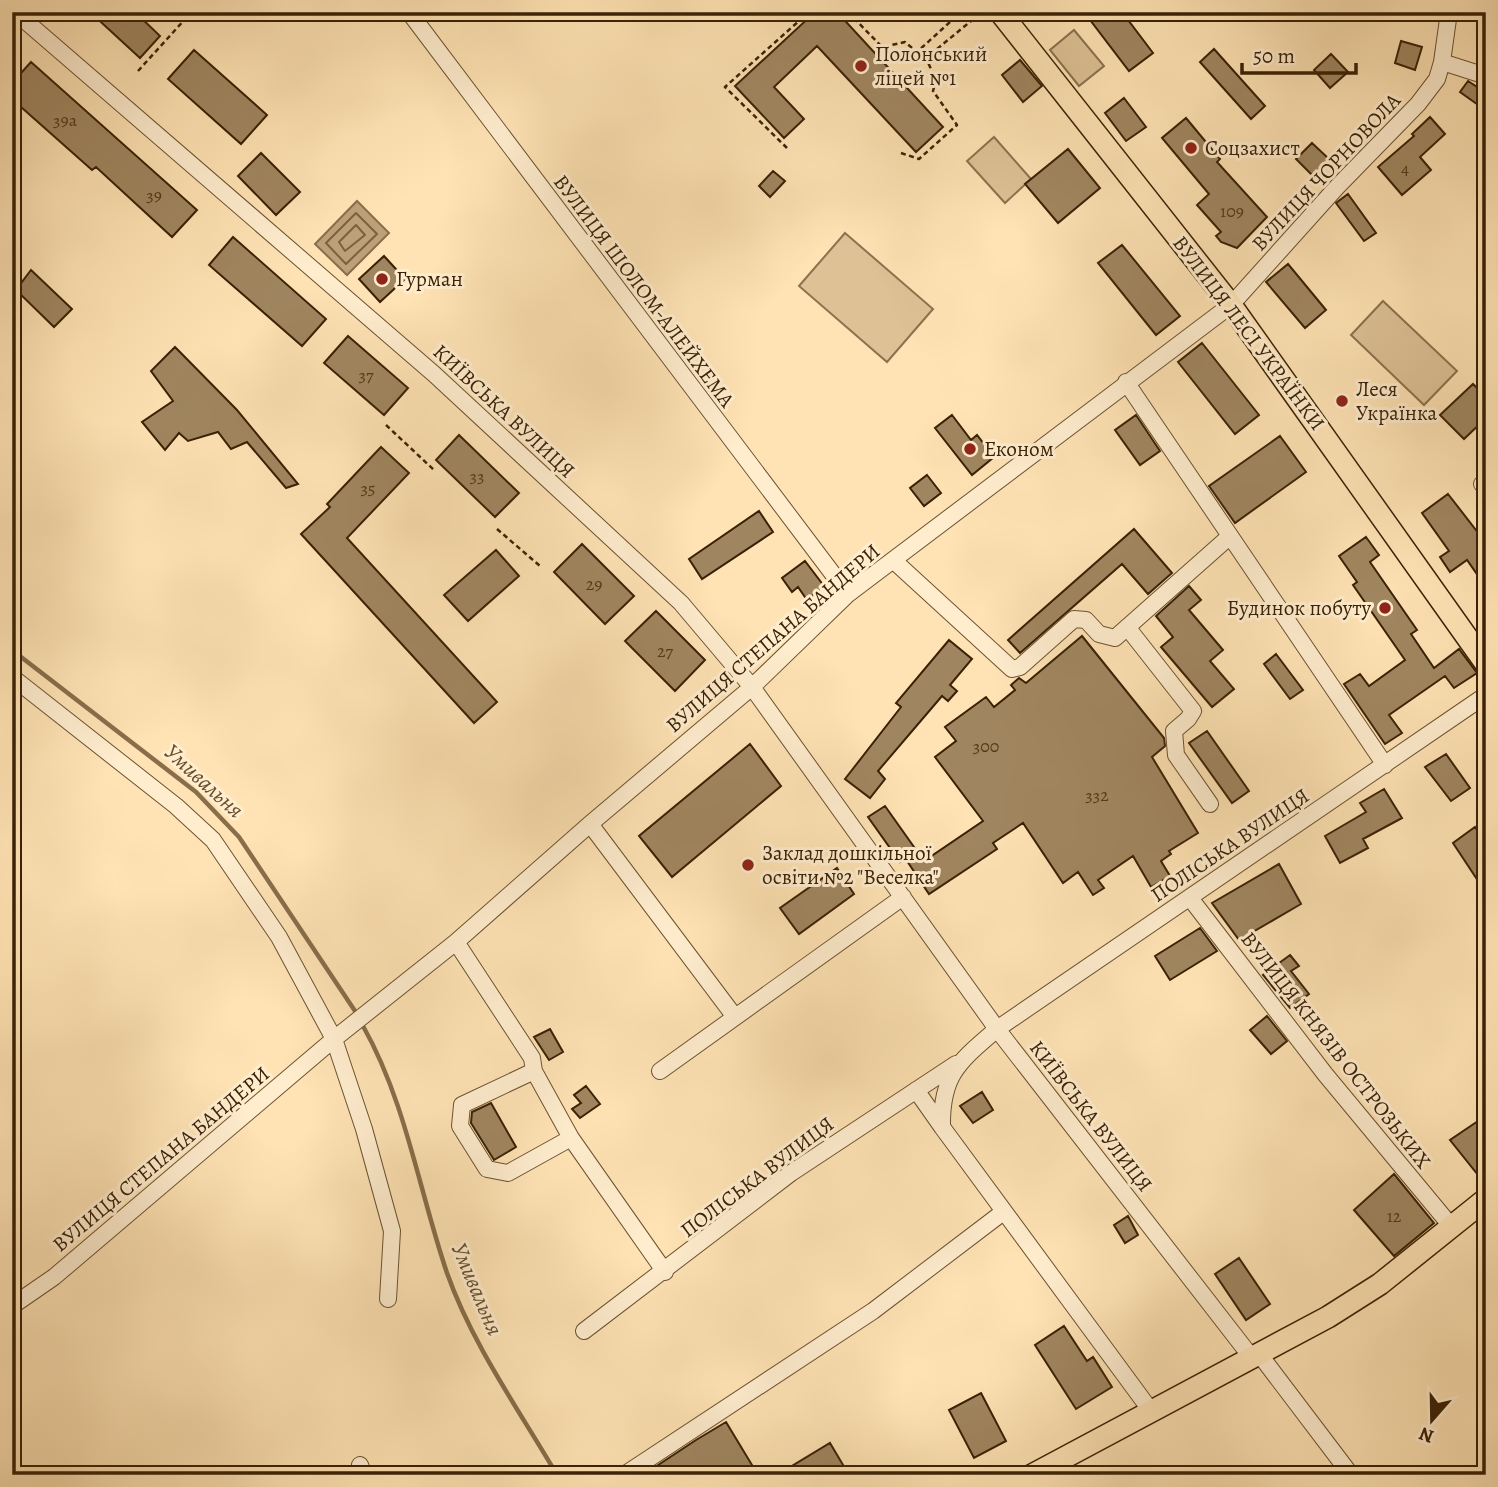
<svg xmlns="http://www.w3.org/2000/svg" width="1498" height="1487" font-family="Alegreya,serif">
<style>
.green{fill:#dec296;stroke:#8c724e;stroke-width:2}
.water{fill:#bca178;stroke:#886e4a;stroke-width:2}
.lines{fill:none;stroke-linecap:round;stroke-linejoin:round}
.shore{stroke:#7b613e;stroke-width:2}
.stream{stroke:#886e4a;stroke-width:4.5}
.building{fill:#a08660;stroke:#3a2105;stroke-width:2}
.minor-casing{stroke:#6b5231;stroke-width:18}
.major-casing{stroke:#3a2105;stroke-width:24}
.path{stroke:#3a2105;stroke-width:2.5;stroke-dasharray:5 3.5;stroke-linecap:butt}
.minor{stroke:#ffedce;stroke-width:16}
.major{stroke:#ffe3b4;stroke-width:21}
.poi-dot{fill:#8f2418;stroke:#ffedce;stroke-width:2.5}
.labels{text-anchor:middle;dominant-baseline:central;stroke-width:6;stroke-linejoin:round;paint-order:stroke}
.number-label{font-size:18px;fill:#543a1c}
.poi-label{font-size:21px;fill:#3a2105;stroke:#ffedce;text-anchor:start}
.street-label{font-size:21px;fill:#3a2105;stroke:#ffedce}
.water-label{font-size:23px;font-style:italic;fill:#684e2d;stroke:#ffedce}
</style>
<rect width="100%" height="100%" fill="#ffe3b4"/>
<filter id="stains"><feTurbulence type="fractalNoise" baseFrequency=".00286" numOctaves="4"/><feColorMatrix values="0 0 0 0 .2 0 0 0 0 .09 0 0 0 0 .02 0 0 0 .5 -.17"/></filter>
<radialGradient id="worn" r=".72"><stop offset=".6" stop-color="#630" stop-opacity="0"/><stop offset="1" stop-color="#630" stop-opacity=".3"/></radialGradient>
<path class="green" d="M1074,30l30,36 -25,20 -29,-36z
M994,137l37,42 -26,24 -38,-42z
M845,233l88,76 -46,53 -88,-76z
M1383,301l74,70 -33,34 -73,-70z"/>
<path class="water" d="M357,201l32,32 -42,42 -32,-31z"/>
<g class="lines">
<path class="shore" d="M356,213l21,21 -31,30 -20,-21z
M356,225l9,10 -20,16 -6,-9z"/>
<path class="stream" d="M12,650l184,142 43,45 116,174
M363,1026c43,76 56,165 84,247 25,71 72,137 110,202"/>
</g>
<path class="building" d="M90,12h45l25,24 -20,22z
M815,12h22l106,115 -27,25 -99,-106 -43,41 30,32 -20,19 -49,-52z
M1084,12h38l31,41 -24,18z
M1401,41l21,6 -7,23 -20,-7z
M1214,49l51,57 -14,13 -51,-57z
M194,50l73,65 -26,29 -73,-65z
M1331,54l17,18 -18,16 -16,-18z
M1020,60l22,26 -19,16 -21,-27z
M31,62l166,148 -25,27 -76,-70 -4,3 -80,-71v-16z
M1468,81l18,12 -5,14 -21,-15z
M1124,98l22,29 -20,14 -21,-28z
M1430,117l15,17 -25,23 11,13 -29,25 -24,-28 36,-31 -2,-2z
M1186,118l34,41 -3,3 50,55 -30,31 -16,-6 -5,-6 5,-4 -24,-27 12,-11 -47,-56z
M1312,143l17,16 -16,17 -17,-17z
M1068,149l32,39 -42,35 -33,-39z
M261,153l39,39 -24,23 -38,-39z
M773,171l12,10 -15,16 -11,-11z
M1348,194l28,39 -12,8 -28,-38z
M233,237l93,82 -24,27 -93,-81z
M1122,245l58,71 -24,19 -58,-72z
M384,256l21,23 -25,23 -21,-23z
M1288,264l38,46 -21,18 -39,-46z
M31,270l41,39 -18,18 -38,-37z
M348,336l60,52 -24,27 -60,-52z
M1202,343l57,72 -24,19 -57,-72z
M175,347l62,63 61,74 -12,4 -39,-46 -16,7 -13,-17 -30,9 -9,-8 -14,17 -23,-28 31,-21 -22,-30z
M1473,384l13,13v21l-22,21 -24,-24z
M952,415l19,25 6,-5 17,22 -22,18 -37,-47z
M1136,415l24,36 -20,14 -25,-35z
M459,435l60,58 -24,24 -59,-57z
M1280,436l26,36 -71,51 -26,-37z
M381,447l28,26 -62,65 150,164 -23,21 -173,-189 29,-27 -3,-3z
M927,475l14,18 -17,13 -14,-18z
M1448,494l38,49v44l-19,-27 -17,12 -10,-15 9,-6 -27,-38z
M759,511l14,21 -71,47 -13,-20z
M1134,529l38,44 -24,21 -26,-30 -102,89 -12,-13z
M1366,537l13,18 -9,7 47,68 -6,4 23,34 25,-19 18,24 -23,15 -9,-12 -56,39 13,18 -17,11 -41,-60 16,-10 9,12 36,-26 -52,-75 4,-3 -18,-26z
M582,544l52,52 -29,28 -51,-52z
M496,550l23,26 -51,45 -24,-26z
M805,561l19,25 -17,14 -9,-13 -6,5 -10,-14z
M1189,586l12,14 -12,10 34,40 -13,11 24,28 -22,18 -51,-60 12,-10 -17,-21z
M656,611l49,49 -30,31 -50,-50z
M1082,636l82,102 1,8 -13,11 46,76 -29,18 2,3 -10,7 9,15 -19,11 -18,-31 -35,24 6,8 -11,7 -15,-23 -15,11 -40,-60 -30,20 4,6 -68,45 -24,-36 -5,4 -32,-45 17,-11 39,55 59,-40 -48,-64 21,-16 -11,-14 41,-30 8,10 21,-17 -4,-5 8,-7 7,5z
M949,640l23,19 -22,26 7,6 -9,10 -6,-5 -64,75 7,8 -15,19 -25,-19 56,-72 -5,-4z
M1276,654l27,36 -13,9 -26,-35z
M1207,731l42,60 -17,12 -43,-60z
M750,744l31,42 -109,91 -33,-41z
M1446,754l24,34 -19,13 -26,-34z
M1384,789l18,29 -39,21 5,9 -28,15 -15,-27 41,-24 -6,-9z
M1475,827l11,16v50l-33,-50z
M1279,864l22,40 -62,36 -27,-37z
M837,868l17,26 -55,40 -19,-26z
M1200,928l17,23 -47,29 -15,-24z
M1290,955l9,11 -8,5 18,23 -19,14 -27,-33z
M1267,1016l20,25 -16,13 -21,-24z
M550,1029l13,23 -14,8 -15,-23z
M586,1086l14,18 -20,14 -8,-9 9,-6 -7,-8z
M982,1092l11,18 -20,13 -13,-17z
M491,1103l25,44 -22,13 -23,-37 1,-11z
M1481,1119l5,6v60l-36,-45z
M1394,1174l40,49 -40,33 -40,-46z
M1128,1216l10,19 -13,8 -11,-18z
M1239,1258l31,46 -24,16 -31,-46z
M1064,1326l23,35 6,-4 19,30 -36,22 -41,-64z
M981,1393l25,48 -32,17 -25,-48z
M726,1422l32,53h-115l53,-35z
M830,1443l19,32h-72z"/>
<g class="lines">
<g class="minor-casing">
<path id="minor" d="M15,12l419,362 247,229 71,84 245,342 255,329
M409,12l439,582
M1442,62l44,14
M1126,382l259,383
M1482,484l4,4
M893,560l119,109 8,-2 54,-48 12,1 13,14 16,4 114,-101
M1127,627l66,84 -5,8 -14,12 2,24 34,49
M12,677l164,129 37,34 66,97 55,102 30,90 28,102 -4,68
M590,824l145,193
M1190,898l135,176 126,152
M456,942l76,116 2,13 37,67 94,134
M534,1071l-72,34 -2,21 27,43 21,4 63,-35
M660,1071l243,-174
M916,1090l26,37
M12,1306l42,-29 280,-238 122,-97 134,-118 162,-137 96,-93 383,-289 106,-118 81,-83 19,-25 5,-17 7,-50
M584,1331l207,-158 165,-109
M1260,1355l91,120
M1151,1411l-209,-284c-1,-53 18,-66 55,-98l489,-334
M360,1465l4,10
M624,1475l249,-164 129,-98"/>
</g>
<g class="major-casing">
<path id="major" d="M1000,12l231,293 255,359
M1032,1475l296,-158 52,-33 106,-85"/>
</g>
<path class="path" d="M848,12l34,35 23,-5 12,10 44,-40
M138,71l49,-54 -4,-5
M787,148l-62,-61 84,-75
M901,153l18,6 38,-34 -24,-34 3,-11 -10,-22 56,-46
M386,425l48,45
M497,529l43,37"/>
<use href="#minor" class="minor"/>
<use href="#major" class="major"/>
</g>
<g class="poi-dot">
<circle cx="861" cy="66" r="7"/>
<circle cx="1191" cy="148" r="7"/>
<circle cx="382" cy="279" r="7"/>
<circle cx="1342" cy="401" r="7"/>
<circle cx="970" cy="449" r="7"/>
<circle cx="1385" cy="608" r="7"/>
<circle cx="748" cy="865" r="7"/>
</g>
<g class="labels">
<g class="number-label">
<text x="65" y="120">39а</text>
<text x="1405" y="168">4</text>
<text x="154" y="195">39</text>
<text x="1232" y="211">109</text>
<text x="366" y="375">37</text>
<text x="477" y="476">33</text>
<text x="368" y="488">35</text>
<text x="594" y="584">29</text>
<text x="665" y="651">27</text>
<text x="986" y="746">300</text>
<text x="1097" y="795">332</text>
<text x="1394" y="1216">12</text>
</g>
<g class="poi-label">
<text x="875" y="54">Полонський<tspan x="875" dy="24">ліцей №1</tspan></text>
<text x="1205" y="148">Соцзахист</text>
<text x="396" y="279">Гурман</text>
<text x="1356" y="389">Леся<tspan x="1356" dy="24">Українка</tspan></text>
<text x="984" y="449">Економ</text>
<text x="1371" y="608" text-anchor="end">Будинок побуту</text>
<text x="762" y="853">Заклад дошкільної<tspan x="762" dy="24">освіти №2 "Веселка"</tspan></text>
</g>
<g class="street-label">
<text transform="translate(1326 172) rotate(-47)">ВУЛИЦЯ ЧОРНОВОЛА</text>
<text transform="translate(644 291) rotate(53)">ВУЛИЦЯ ШОЛОМ-АЛЕЙХЕМА</text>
<text transform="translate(1249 333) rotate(53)">ВУЛИЦЯ ЛЕСІ УКРАЇНКИ</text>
<text transform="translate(504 411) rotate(43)">КИЇВСЬКА ВУЛИЦЯ</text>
<text transform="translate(773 638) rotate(-41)">ВУЛИЦЯ СТЕПАНА БАНДЕРИ</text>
<text transform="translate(1230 845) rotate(-34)">ПОЛІСЬКА ВУЛИЦЯ</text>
<text transform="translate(1336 1050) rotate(52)">ВУЛИЦЯ КНЯЗІВ ОСТРОЗЬКИХ</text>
<text transform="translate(1091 1116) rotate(52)">КИЇВСЬКА ВУЛИЦЯ</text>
<text transform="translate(161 1159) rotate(-40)">ВУЛИЦЯ СТЕПАНА БАНДЕРИ</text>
<text transform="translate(757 1177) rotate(-37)">ПОЛІСЬКА ВУЛИЦЯ</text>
</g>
<g class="water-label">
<text transform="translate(204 781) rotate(42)">Умивальня</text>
<text transform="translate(477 1289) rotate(67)">Умивальня</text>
</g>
</g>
<rect width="1498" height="1487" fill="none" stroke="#ffe3b4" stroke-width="42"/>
<rect x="14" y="14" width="1470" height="1459" fill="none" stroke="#3a2105" stroke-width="3.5"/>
<rect x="21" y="21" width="1456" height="1445" fill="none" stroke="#3a2105" stroke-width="2"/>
<g transform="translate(1432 1420) rotate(200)" stroke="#ffedce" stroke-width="5" paint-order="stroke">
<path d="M0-5L12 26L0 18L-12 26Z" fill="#3a2105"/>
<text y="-10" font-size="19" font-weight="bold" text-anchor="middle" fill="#3a2105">N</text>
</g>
<path d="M1242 63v10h114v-10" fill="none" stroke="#3a2105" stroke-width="3.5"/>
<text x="1253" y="63" font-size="21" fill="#3a2105" stroke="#ffedce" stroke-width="5" paint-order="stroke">50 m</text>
<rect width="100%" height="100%" filter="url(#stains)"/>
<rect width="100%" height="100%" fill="url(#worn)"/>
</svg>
